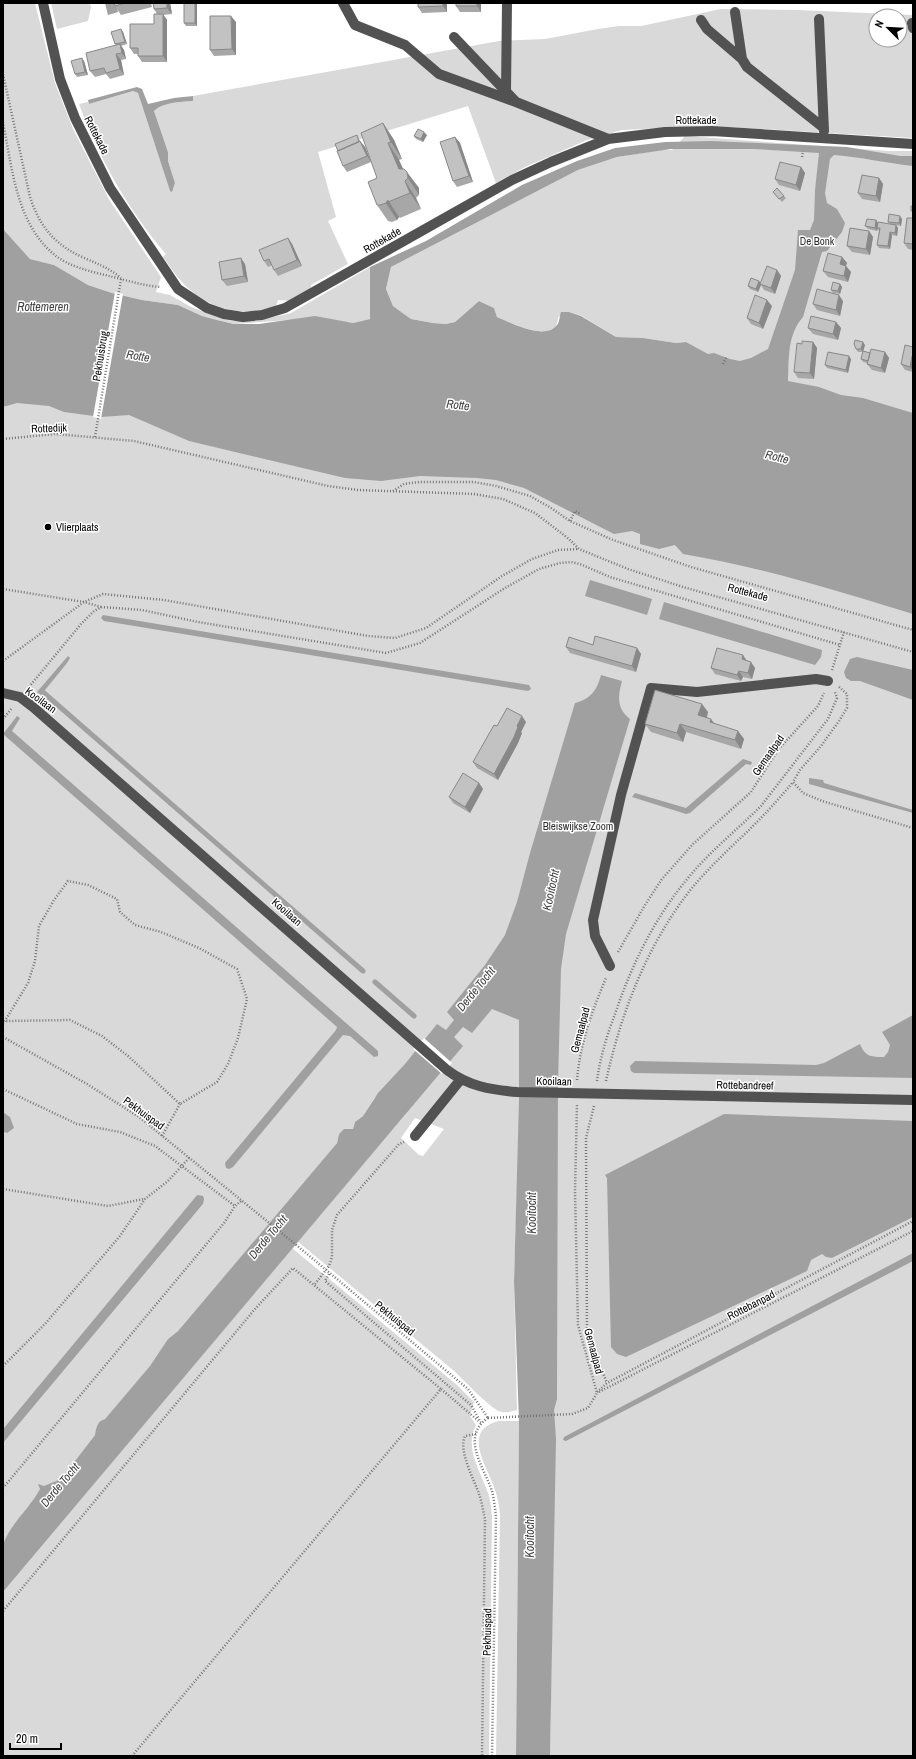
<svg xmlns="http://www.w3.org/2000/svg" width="916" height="1759" font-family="'Archivo Narrow',sans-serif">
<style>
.green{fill:#d9d9d9;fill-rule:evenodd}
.water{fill:#a0a0a0;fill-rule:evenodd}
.pier{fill:#fff}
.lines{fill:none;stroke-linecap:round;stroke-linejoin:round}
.stream{stroke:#a0a0a0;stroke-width:5}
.path{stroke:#747474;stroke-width:2.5;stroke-dasharray:1 2;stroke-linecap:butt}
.minor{stroke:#525252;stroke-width:10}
.wall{fill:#a7a7a7}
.shaded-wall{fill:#888}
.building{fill:#c2c2c2;stroke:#888}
.poi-dot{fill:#000;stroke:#fff;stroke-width:1.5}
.labels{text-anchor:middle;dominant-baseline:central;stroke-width:3;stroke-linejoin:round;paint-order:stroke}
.street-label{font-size:11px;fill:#000;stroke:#fff}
.park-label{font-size:11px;fill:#303030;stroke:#fff}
.poi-label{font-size:11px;fill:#000;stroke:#fff;text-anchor:start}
.water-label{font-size:12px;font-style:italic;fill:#414141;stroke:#fff}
</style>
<rect width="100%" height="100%" fill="#fff"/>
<path class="green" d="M3,3h32l20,80 18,46 37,72 51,76 -5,15 14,3 21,12 27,10 14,4h24l35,-8 79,-46v52l-17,4 -17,-2 -46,-1 -55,4 -18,-4 -15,-4 -24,-11 -36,-5 -30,-7 -24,-8 -34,-20 -24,-6 -27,-30z
M51,3h39l1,4 -3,14 -31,8z
M721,9l77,1 115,5v123l-202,-12 -89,4 -35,10 -62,27 -29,16 -28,-77 -150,46 18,65 -8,4 20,43 -37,21v4l-21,12 -12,-1 -2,6c-35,12 -69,3 -94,-24 -7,-7 -13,-17 -19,-25l3,-3c-38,-44 -67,-96 -87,-150l9,-2 1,2 44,-13 5,2 32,98h2l3,-8 -7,-22v-9l-14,-41c9,-9 27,-9 39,-10v-5l306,-55 46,-2 53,-10 21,-3h22zM876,16h24v24h-24z
M685,136l204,15h24v320l-227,-129 -10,1 -33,-5 -27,-1 -34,-21 -13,-4 -11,5c0,29 -47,6 -61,0l-3,-9 -15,-7 -24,21 -9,2 -13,-1 -22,-4 -18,-13 -7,-17 5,-22 187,-97 39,-13 44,-7h11z
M3,379l495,74 415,121v1182h-363l5,-311 -37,-291 -4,128 3,128c-4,1 -11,3 -15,2 -9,0 -40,-34 -49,-42l-156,-129 108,-126 -30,-18 -12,19 -8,6 -2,7 -14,5 -2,9 -159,188 -10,8 -17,27 -46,53c-8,2 -9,9 -10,16l-34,44 -21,10 -3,7 -24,30 -10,18v-101l200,-239 -6,-9 -194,234v-297l4,1 3,-16 -7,-5zM415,1118l29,11 -21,27 -4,-1 -18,-17z
M292,1248l165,137 17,17 -4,14 6,9c-12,23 4,45 12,68 3,8 3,16 4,24l-3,239h-486v-164z
M499,1421h20l-3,335h-20l4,-242c-1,-8 -2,-16 -5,-24 -7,-23 -35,-60 4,-69z"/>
<path class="water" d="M105,3h11l2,9 -10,3z
M137,87l5,2 6,15 26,-6 19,-2v5c-12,1 -30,1 -39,10l14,41v9l7,22 -3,9 -2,-1 -32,-98 -5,-2 -44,13 -1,-4z
M711,141l136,6 53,9h13v10c-27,-3 -52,-9 -79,-11l-4,4 -5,34 2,10 10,6 8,14 -3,9 -15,19 -5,1 -19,65c-16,18 -14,42 -15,64l31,6 22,8 22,3 50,15v201c-76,-23 -152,-47 -230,-60l-8,-9 -16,4 -19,-5v-10l-8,-3 -18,3 -90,-46 -28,-8 -19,-2 -57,-2 -39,5 -36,-3 -156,-37 -60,-26 -28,2 -37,-5 -15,-6 -32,-3 -14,4v-178l27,30 24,6 34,20 24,8 30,7 36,5 24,11 15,4 17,4h25l56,-8 38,7 17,-4v-52l56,-26 96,-56 55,-24 38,-13 50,-6zM671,149h83l65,4 -4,37 -1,30 -4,10h-12l-3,40 -27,79 -17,9 -11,3 -10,-2 -16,-6 -6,1 -22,-12 -10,1 -33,-5 -27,-1 -35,-21 -12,-4h-8c-2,5 -1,11 -5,14 -12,14 -45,-3 -59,-9l-3,-9 -15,-7 -24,21 -9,2 -13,-1 -22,-4 -18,-13 -7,-17 5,-22 187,-97 39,-13z
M590,580l62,19 -5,16 -62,-19z
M664,602l158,48 -1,7 -6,8 -156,-46z
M103,615l426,70 2,4 -3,2 -424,-70 -3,-3z
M68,656l2,2 -3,5 -26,32 -4,-3z
M857,657l56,13v30l-53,-19h-9l-5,-3 -2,-6 6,-13z
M601,675l21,6c-4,15 -6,27 8,38l-64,215 -5,35 -3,115 -1,315 -3,11 2,29 -6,317h-34l3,-335 -5,-139 5,-182v-80l-27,-11 -20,24 -9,-6 -9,10 9,9 -460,546c0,-11 -3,-41 1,-50 8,-20 26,-34 36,-53l-2,-5 6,2 17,-7 34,-44c1,-7 2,-14 10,-16l45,-53 18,-27 10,-8 159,-188 2,-9 5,-5h9l2,-7 8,-6 15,-23 27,-29 32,-40 9,6 8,-10 -7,-8 38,-47 20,-30 12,-33 13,-49 45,-150c16,-4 22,-13 26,-28z
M17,716l3,2 -8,13 366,320v5l-4,1 -24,-21 -7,-1 -110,132 -4,2 -3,-1 -1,-5 111,-133 1,-3 -334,-293z
M743,759l9,3 -1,3 -5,-1 -56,49 -4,1 -54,-17 3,-4 51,15z
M809,778l14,2 1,3 89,27v3l-104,-29z
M913,1015v63l-279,-5 -3,-2 -1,-5 5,-5 181,4 8,-2 36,-19c5,13 12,13 24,13l4,-5 2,-7 -8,-13z
M3,1112l7,5 4,11 -7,5 -4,-1z
M724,1114l189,7v96l-81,41 -6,-1 -4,-3 -11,6 -4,11 -181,86 -9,-3 -6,-7 -4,-169 -2,-3z
M197,1195l6,1 1,3 -1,5 -200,239v-14z
M913,1253v8l-347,180 -3,-1 1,-3z"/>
<path class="pier" d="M115,292l8,2 -22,125 -8,-2z
M424,1038l28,25 -10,11 -29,-25z"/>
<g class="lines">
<path class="stream" d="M44,693l319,278
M375,982l39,34"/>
<path class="path" d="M3,74l27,123c9,28 24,47 50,59 15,7 28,11 41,22
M3,122c9,45 13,103 53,134 16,12 38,16 57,21 16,4 32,9 48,10
M802,157l1,-6
M723,364l4,-8
M95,437l26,-158
M3,439l52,-5 79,7 194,45 30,4 116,4 29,5 32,14 34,26 10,10 49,20 55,18 230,65
M393,491l11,-7 15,-2h55l22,4 34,10 21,12 19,13 43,19 78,27 222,63
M570,521l5,-10 6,3
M3,589l81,13 17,5
M3,661l81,-59 19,-8 61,6 204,36 27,2 31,-10 76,-52 30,-17 26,-9 20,-1
M832,670l12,-38
M29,687l52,-63 13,-13 8,-4 40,3 56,12 188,31 34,-10 85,-55 34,-19 21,-6 11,-1 9,2 30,13 230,68
M839,687l8,7v14l-8,13 -18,25 -21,24 -7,12 10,11 19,8 91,27
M3,719l9,-11
M618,952l27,-47 17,-26 31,-35 58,-52 27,-42 40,-44 6,-13
M3,1024l25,-41 7,-22 4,-35 15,-26 14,-19 20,4 29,14 3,13 15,13 26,7 38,16 38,21 10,30 -9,39 -10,26 -11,18 -37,22 -52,-48 -26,-20 -32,-16 -64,1
M3,1037l84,47 52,33 161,131 168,141 20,29
M577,1080c3,-36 15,-69 29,-102
M597,1081c3,-23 10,-46 18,-67 18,-53 42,-101 79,-143 20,-23 45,-43 67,-65l67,-87 9,-21 -2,-6
M606,1081c15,-68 40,-133 82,-188 13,-17 29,-32 44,-47 22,-20 42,-41 61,-64
M3,1089l74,35 43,8 35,14 80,60
M594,1106l-8,32 1,196 20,49
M162,1136l18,-32
M3,1189l105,17 36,-7
M329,1274l-4,7 146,124 9,16
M315,1284l14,-18 3,-9v-27l5,-15 62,-71 5,-2
M3,1366l42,-42 75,-88 25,-37 23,-18 21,-23
M597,1392l10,-9 306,-162
M599,1392l314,-161
M488,1418l84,-4 16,-6 9,-15 -19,-68 -3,-134 2,-86
M488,1418c-28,19 -4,49 4,73 2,8 3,17 4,25l-4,240
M476,1434l-11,2c-7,15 9,43 14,58 3,8 4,17 6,25l-3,237
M3,1488l221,-265 11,-17 6,-5
M3,1611l252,-302 38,-41 148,121
M132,1756l309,-367 40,34"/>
<path class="minor" d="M43,3l17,76 15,39 35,70 68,101 29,19 17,6 19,3 19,-2 23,-7 227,-128 39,-18 57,-23 57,-7 47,-1 201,13
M343,3l12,22 50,20 34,29 77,28
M735,12l7,47 5,8 77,61
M819,19l5,112
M701,20l6,9 35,30
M912,23l1,5
M454,37l62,65 92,37
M506,91l1,-88
M3,693l17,4 13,10 414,363c21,16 44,20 70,22l396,8
M610,966l-15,-30 -2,-16 28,-125 30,-107 46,4 119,-13 12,2
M415,1136l46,-57"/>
</g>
<path class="wall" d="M114,3h37l1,4 -31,8 -6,-9z
M170,3l2,11 -9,1 4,5v42h-25l-4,-6v-2h-4l-4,-6 24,-24 3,-10 -3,-5z
M184,3h12l1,1v22h-11l-2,-3z
M418,3h29v9l-25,1 -4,-6z
M481,3v9h-21l-4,-6z
M236,22v33l-22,1 -4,-6z
M121,29l2,3 4,12 -6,2 3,4 2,9 -5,1 3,15 -14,4 -4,-5 -11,3 -5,-6 26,-26 -1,-1z
M84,61l4,14 -11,2 -2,-3z
M383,123l11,17 8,19 -3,1 4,9 16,19v7l-3,3 5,11 -21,9 -1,-1 -2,3 -5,2 -4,-1 -11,-16v-27z
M357,135l3,6 5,6 6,15 -24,10 -4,-6z
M427,135l-4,7 -7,-3 -2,-3z
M455,137l5,6 13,39 -16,5 -4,-6z
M801,167l4,6 -5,18 -21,-6 -4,-6z
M879,178l4,6 -3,18 -18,-3 -4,-6z
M773,192l11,4 2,2 -4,4z
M913,218v32l-5,-1 -4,-6z
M902,219l-1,7 -5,-1 2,3 -1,8 -5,-1 -2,14 -11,-1 -2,-3 2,-14 -1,-2 -1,2 -9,-2 -3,-3 11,-6 2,3 12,1 -2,-2z
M869,231l4,6 -3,18 -18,-3 -5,-6z
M288,238l4,6 10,22 -24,10 -4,-6 -2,-5 -4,2 -4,-6z
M842,257l5,6 -1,3 5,6 -3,10 -20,-5 -5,-6z
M245,264l3,18 -21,4 -5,-6z
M777,270l4,6 -6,18 -11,-4 -3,-5 -3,7 -8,-3 -2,-3 11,-5 1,2z
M840,284l2,3 -2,7 -7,-1 -2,-3z
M843,301l-3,15 -23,-6 -4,-6z
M772,306l-9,23 -12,-5 -4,-6z
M836,322l5,6 -3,12 -25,-6 -5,-6z
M813,342l4,6 -3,31 -16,-1 -4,-6 8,-28z
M865,345l-2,6 7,2 15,-1 4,6 -4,15 -13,-3 -5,-6 1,-1 -5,-1 -2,-3 2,-7h-5l-2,-3z
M913,347v25l-8,-2 -4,-6z
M851,359l-3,14 -21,-5 -2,-3z
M593,645l44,3 4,6 -5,18 -66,-19 -4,-6z
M747,660l8,8 -3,11 -9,-2 -2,4 -26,-7 -4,-6z
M708,712l-1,5 8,7 23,7 6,8 -3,10 -55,-17 -3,10 -32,-10 -6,-8z
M526,722l-5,10 1,1 -4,10 -20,37 -21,-12 -4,-6 24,-36z
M479,783l4,6 -13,24 -17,-10 -4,-6z"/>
<path class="shaded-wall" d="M167,3h3l2,11 -5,-6z
M195,3h1l1,1v22l-2,-3z
M443,3h4v9l-4,-6z
M477,3h4v9l-4,-6z
M163,14l4,6v42l-4,-6z
M231,16l5,6v33l-4,-6z
M121,29l2,3 4,12 -2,-2z
M120,44l4,6 2,9 -4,-6z
M116,54l5,6 3,15 -4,-6z
M82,58l2,3 4,14 -3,-3z
M383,123l11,17 8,19 -11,-17z
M424,132l3,3 -4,7 -2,-3z
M455,137l5,6 13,39 -4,-6z
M360,141l5,6 6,15 -4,-6z
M388,143l11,17 8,18 -8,-9z
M801,167l4,6 -5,18 -4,-6z
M407,172l12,16v7l-11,-17z
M879,178l4,6 -3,18 -4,-6z
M405,181l11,17 5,11 -11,-16z
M388,200l11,17 -2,3 -11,-17z
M900,216l2,3 -1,7 -2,-3z
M876,220l2,3 -1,8 -2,-3z
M896,225l2,3 -1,8 -2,-3z
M869,231l4,6 -3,18 -4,-6z
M890,232l2,3 -2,14 -2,-3z
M288,238l4,6 10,22 -5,-6z
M842,257l5,6 -3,7 -4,-6z
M241,258l4,6 3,18 -4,-6z
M846,266l5,6 -3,10 -4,-6z
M777,270l4,6 -6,18 -4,-6z
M759,281l2,3h-1l1,1 -3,7 -2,-3z
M840,284l2,3 -2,7 -2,-3z
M839,295l4,6 -3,15 -4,-6z
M767,300l5,6 -9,23 -4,-6z
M836,322l5,6 -3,12 -5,-6z
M813,342l4,6 -3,31 -4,-6z
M863,342l2,3 -2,7 -2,-3z
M885,352l4,6 -4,15 -4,-5z
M849,356l2,3 -3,14 -2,-3z
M912,356l1,1v14l-3,-4z
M637,648l4,6 -5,18 -4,-6z
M743,655l4,6 -5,-2z
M751,662l4,6 -3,11 -4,-6z
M739,671l4,6 -2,4 -4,-6z
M702,704l6,8 -3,12 -7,-9z
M522,716l4,6 -5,10 1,1 -4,10 -20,37 -4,-6z
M711,719l6,8 -7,-5z
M680,724l6,8 -3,10 -6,-9z
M738,731l6,8 -3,10 -6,-9z
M479,783l4,6 -13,24 -5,-6z"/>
<path class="building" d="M114,3h12l-11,3z
M153,3h14v5l-13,1z
M184,3h11v20h-11z
M418,3h25v3l-25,1z
M456,3h21v3h-21z
M154,14h9v42h-25v-8h-8v-24h24z
M210,16h21l1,33 -22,1z
M121,29l4,13 -10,2 -4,-12z
M120,44l2,9 -6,1 4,15 -14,4 -2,-5 -14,3 -4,-18z
M82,58l3,14 -10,2 -4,-13z
M383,123l8,19 -3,1 11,26h5l3,3 1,6 -3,3 5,12 -22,9v-2l-2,3 -6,2h-3l-9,-23 9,-4 -16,-45z
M418,129l6,3 -3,7 -7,-3z
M357,135l2,7 -21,9 -3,-7z
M455,137l14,39 -16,5 -13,-39z
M360,141l7,15 -24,10 -6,-15z
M780,162l21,5 -5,18 -21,-6z
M862,175l17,3 -3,18 -18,-3z
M777,188l7,8 -5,3 -6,-7z
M911,206h2v5h-2z
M889,214l11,2 -1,7 -11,-1z
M907,218h6v26l-9,-1z
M867,219l9,1 -1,8 -10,-2z
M878,222l18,3 -1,8 -5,-1 -2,14 -11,-1 3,-17h-3z
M850,228l19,3 -3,18 -19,-3z
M288,238l9,22 -23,10 -5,-11 -5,2 -5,-11z
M828,253l14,4 -2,7 6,2 -2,10 -21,-5z
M241,258l3,18 -22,4 -3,-18z
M767,266l10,4 -6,18 -11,-4z
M751,278l8,3 -3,8 -8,-3z
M833,282l7,2 -2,7 -7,-1z
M817,289l22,6 -3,15 -23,-6z
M755,295l12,5 -8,23 -12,-5z
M811,316l25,6 -3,12 -25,-6z
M855,340l8,2 -2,7h-5l-2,-5z
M802,341l11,1 -3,31 -16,-1 3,-29 5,1z
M905,345l8,2v9h-1l-2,11 -9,-3z
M871,349l14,3 -4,16 -14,-4z
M863,351l7,2 -2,8 -7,-2z
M828,352l21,4 -3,14 -21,-5z
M595,636l42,12 -5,18 -66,-19 3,-10 24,8z
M717,648l26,7 -1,4 9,3 -3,11 -9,-2 -2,4 -26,-7z
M655,690l47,14 -4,11 13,4 -1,3 28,9 -3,9 -55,-16 -3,9 -32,-9z
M507,708l15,8 -5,10 1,1 -4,10 -20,37 -21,-12 21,-37 3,1z
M463,773l16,10 -14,24 -16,-10z"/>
<circle class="poi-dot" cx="48" cy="527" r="4"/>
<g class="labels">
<g class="street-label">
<text x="696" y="120">Rottekade</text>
<text transform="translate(97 135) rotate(63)">Rottekade</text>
<text transform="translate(382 240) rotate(-30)">Rottekade</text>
<text transform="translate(100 356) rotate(-81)">Pekhuisbrug</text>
<text transform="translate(49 428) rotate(-2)">Rottedijk</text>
<text transform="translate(748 592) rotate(15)">Rottekade</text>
<text transform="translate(41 700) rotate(36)">Kooilaan</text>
<text transform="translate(768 755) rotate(-55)">Gemaalpad</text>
<text transform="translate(287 912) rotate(41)">Kooilaan</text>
<text transform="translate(580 1030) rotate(-75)">Gemaalpad</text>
<text transform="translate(554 1081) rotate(1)">Kooilaan</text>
<text transform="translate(745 1085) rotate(1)">Rottebandreef</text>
<text transform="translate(144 1113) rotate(36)">Pekhuispad</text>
<text transform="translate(751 1305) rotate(-27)">Rottebanpad</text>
<text transform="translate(395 1318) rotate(39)">Pekhuispad</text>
<text transform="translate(594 1351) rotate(75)">Gemaalpad</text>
<text transform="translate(487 1632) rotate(-89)">Pekhuispad</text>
</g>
<g class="park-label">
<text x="817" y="241">De Bonk</text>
<text x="578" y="826">Bleiswijkse Zoom</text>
</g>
<g class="poi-label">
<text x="56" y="527">Vlierplaats</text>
</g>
<g class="water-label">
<text x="43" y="307">Rottemeren</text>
<text transform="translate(138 356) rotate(10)">Rotte</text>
<text transform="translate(458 405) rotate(6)">Rotte</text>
<text transform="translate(777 457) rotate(14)">Rotte</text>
<text transform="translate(551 890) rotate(-78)">Kooitocht</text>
<text transform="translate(476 989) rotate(-51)">Derde Tocht</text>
<text transform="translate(532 1213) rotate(-90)">Kooitocht</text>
<text transform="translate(268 1237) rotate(-50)">Derde Tocht</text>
<text transform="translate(60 1485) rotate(-50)">Derde Tocht</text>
<text transform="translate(530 1537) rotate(-90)">Kooitocht</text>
</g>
</g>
<rect width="916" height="1759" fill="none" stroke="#000000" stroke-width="8"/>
<g transform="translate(888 28) rotate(294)"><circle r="19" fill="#ffffff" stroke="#999999"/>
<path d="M0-3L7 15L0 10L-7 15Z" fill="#000000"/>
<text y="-6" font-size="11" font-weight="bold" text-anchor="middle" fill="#000000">N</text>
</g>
<path d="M10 1743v6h51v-6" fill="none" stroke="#000000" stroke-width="2"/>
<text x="16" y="1743" font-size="12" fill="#000000" stroke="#ffffff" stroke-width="3" paint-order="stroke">20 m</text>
</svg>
